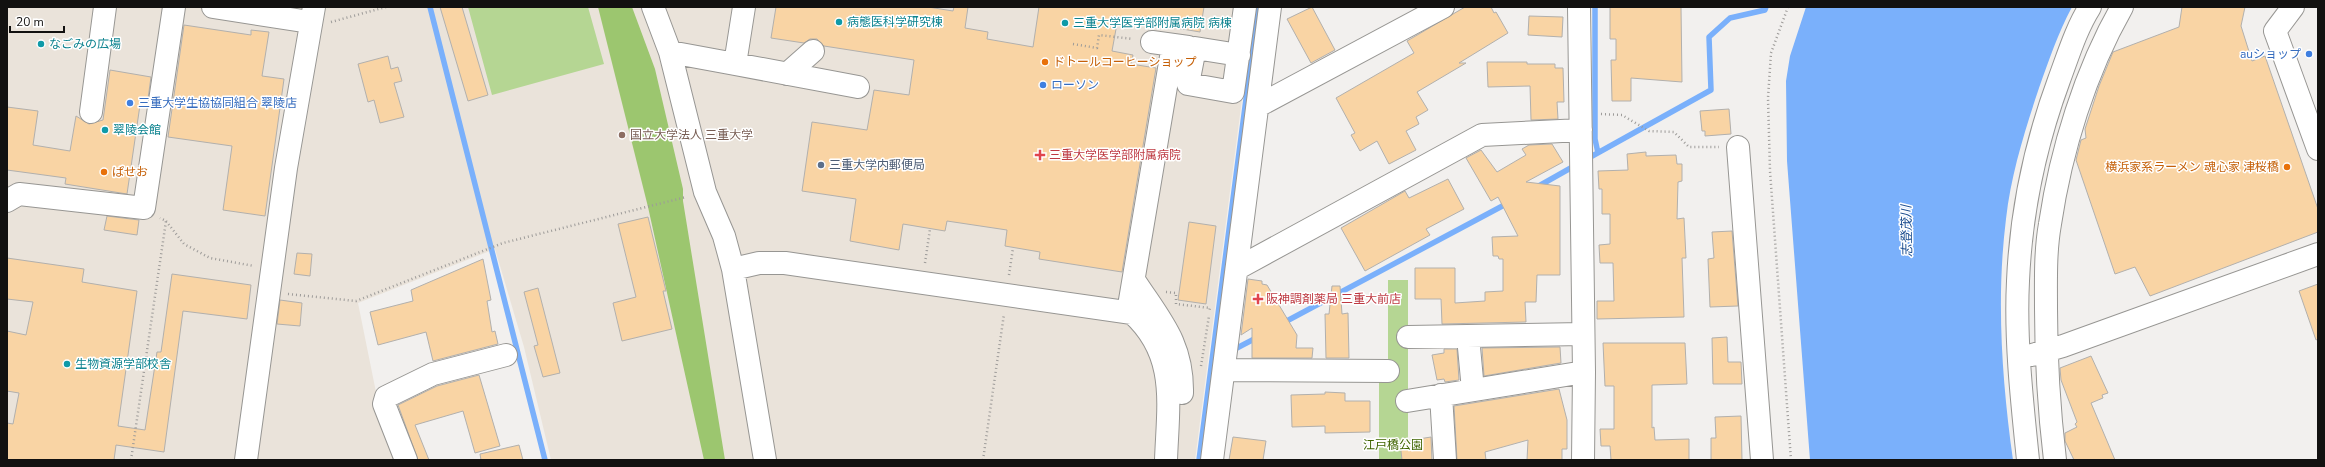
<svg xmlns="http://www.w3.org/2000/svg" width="2325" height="467" font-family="'Nunito Sans','Noto Sans JP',sans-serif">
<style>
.built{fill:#eae3da}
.green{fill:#b5d693}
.forest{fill:#9cc66f}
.water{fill:#7ab0fb}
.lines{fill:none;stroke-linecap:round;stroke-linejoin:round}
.stream{stroke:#7ab0fb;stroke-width:5.5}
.building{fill:#f9d4a4;stroke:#b2b0ad}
.minor-casing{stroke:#979693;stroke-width:24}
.path{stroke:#9d9b99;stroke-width:2.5;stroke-dasharray:1 3;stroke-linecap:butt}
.minor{stroke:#fff;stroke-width:22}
.culture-dot{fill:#0f9aa8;stroke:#fff;stroke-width:1.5}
.shop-dot{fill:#3f7fe0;stroke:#fff;stroke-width:1.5}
.food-dot{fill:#e8710a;stroke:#fff;stroke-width:1.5}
.education-dot{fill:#8d6e63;stroke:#fff;stroke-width:1.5}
.health-dot{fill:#e0444e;stroke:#fff;stroke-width:1.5}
.service-dot{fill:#5c6f8a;stroke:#fff;stroke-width:1.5}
.labels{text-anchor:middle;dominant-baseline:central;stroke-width:3;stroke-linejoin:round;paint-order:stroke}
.culture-label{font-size:12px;fill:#0d838f;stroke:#fff;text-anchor:start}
.shop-label{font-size:12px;fill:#366cbe;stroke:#fff;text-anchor:start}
.food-label{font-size:12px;fill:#c56008;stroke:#fff;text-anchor:start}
.education-label{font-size:12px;fill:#785e54;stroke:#fff;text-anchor:start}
.health-label{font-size:12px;fill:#be3a42;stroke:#fff;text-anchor:start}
.service-label{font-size:12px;fill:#4e5e75;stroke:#fff;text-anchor:start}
.park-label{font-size:12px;fill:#406400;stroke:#fff}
.water-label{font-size:13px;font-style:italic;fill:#194b8e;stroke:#fff}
</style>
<rect width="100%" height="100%" fill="#f2f0ee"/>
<path class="built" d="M7,7h1247l-59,453h-644l-27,-113 -29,-98 -137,54 20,99 22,58h-393z"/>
<path class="green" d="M468,7h120l16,57 -112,31z
M1388,280h20v180h-29v-84h9z"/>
<path class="forest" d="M598,7h34l23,62 28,120v12l42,259h-21l-56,-253z"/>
<path class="water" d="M1806,7h266c-14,26 -23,53 -33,81 -14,42 -28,86 -33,131 -10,80 -4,162 7,241h-203l-23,-299 -1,-80 4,-25z"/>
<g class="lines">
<path class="stream" d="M430,7l115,453
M1595,7v132l3,14
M1585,160l126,-70 -2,-53 21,-19 35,-8 1,-3
M1537,187l39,-22
M1283,323l225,-120
M1235,349l23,-12
M1199,460l59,-453"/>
</g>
<path class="building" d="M440,7h22l26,88 -20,6z
M776,7h152l25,4 1,-4h14l-3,21 23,4 -1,7 46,8 6,-40h165l-4,25 -82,-14 -6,33 21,4 -2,9 25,4 -34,204 -83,-13 1,-7 -35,-6 2,-16 -60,-9 -2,10 -42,-7 -4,26 -49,-9 6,-42 -54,-8 10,-69 55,8 7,-40 35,5 5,-35 -90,-14 -7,-7h-7l-6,4 -33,-5z
M1312,7l23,43 -24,13 -24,-44z
M1465,7h26l3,6 2,-1 12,21 -49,30h7l-49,29 11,18 -12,7 3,7 -13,7 10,19 -27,14 -12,-23 -17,10 -9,-16 4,-2 -19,-35 78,-45 -7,-12z
M1610,7h71l1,75 -51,-4v23h-19l-1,-41h5v-21h-6z
M2182,7h63l-4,19 11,35 13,-5 53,153v23l-168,64 -15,-29 -20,7 -39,-114 5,-20 5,-2 -1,-9 14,-43 14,-34 66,-25z
M1529,16l34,1 -1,20 -34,-2z
M184,25l67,10v-5l18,2 -7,44 22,3 -19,137 -42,-6 9,-64 -64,-9z
M388,56l3,13 7,-2 4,14 -8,2 10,34 -24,6 -6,-23 -6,2 -10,-38z
M1487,62h40v2h28v4h8l1,34h-7l1,17 -27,1 -1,-34 -42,1z
M110,70l41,7 -4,29 -7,-1 -13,89 -62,-10 1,-6 -59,-8v-63l31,4 -5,34 37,6 6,-35 13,8 14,-4z
M1729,109l2,25 -26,2v-5h-3l-2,-20z
M1552,144l11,18 -37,20 34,4v89h-23l-1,27h-11l1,20 -84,2 -1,-25h-26v-31h40v35l30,-2v-9l18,-1v-32h-4l-1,-3h-5l-1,-19 26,-1 -20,-39 -7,4 -25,-43 15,-8 16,22 29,-17 -4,-6 7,-4z
M1646,152v4l30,-1 1,9h5v17l-4,1 -1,37 7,-1 2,40h-4l2,59 -87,2v-18h17l-1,-38h-13l-1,-18 11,-1v-30h-8v-25h-3l-1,-18 30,-1 -1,-16z
M1448,179l16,30 -38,20 4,6 -65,36 -24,-43 64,-37 4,7z
M107,216l32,4 -2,15 -33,-5z
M648,217l18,74h-3l9,38 -50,12 -9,-38 23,-6 -18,-73z
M1189,222l27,4 -10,78 -28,-4z
M1732,231l6,75 -28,1 -2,-48 6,-1 -2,-26z
M297,253l15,1 -2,22 -16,-2z
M7,258l77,11 -2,13 55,9 -19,135 27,4 12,-78h4l11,-78 79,11 -4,34 -64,-8 -19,141 -48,-7 -2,15h-107v-37l6,1 6,-31 -12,-2v-60l19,4 7,-33 -26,-3z
M483,259l8,41 -4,1 5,31 3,-1 3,13 -65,17 -7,-29 -48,13 -8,-33 43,-11 -2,-11z
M1248,279l14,2v3l5,1 30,50 -1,13h17l-1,10h-60v-30l-11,7z
M2318,284v55l-2,1 -17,-49z
M1332,286h8l2,28 6,-1 1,45h-23l-1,-44h4z
M538,288l22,85 -17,4 -9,-31 4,-1 -14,-53z
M280,300l22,3 -2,23 -23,-2z
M1727,337l1,25h13l1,22h-29l-1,-46z
M1603,343h82l2,41 -35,1v43l2,-1 1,13 34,-1v21h-78l-1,-14h-9l-1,-17h14v-43h-9z
M1560,347l1,16 -77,13 -2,-28z
M1444,349h13l2,31 -14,2 -1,-3 -7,1 -5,-25 12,-2z
M2091,356l17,37 -6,2 1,3 -12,5 24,57h-41l-9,-19v-8l12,-6 -2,-3 2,-2 -16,-42 -1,-12z
M479,375l21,71 -25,7 -12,-42 -48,14 14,35h-11l-20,-55 39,-19z
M1559,389l8,31v29h-5v11h-35l1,-20 -43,12 1,8h-29l-3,-54z
M1325,392l20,1v8h25v31l-45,1v-7l-33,1 -1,-32 34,-1z
M1741,416l1,44h-31v-22h5l-1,-21z
M1233,437l33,4 -3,19h-34z
M1431,437l1,23h-30l-2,-18z
M519,445l4,15h-42l-1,-6z"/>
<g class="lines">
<g class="minor-casing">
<path id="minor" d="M213,7l90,14 8,3
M653,7l17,45 35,140 19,44 9,33 32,191
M1579,7l5,365 -1,88
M2293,7l-18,24 43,118
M1152,42l36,5
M670,52l65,12 9,-57
M1239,55l-44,-7 -7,36 45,8 12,-85
M735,64l123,23
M787,74l26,-23
M1258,106l185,-99
M91,112l14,-105
M1738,147l24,313
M7,201l12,-7 125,14 30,-201
M1238,268l244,-133 99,-5
M733,269l26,-6h26l347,50c46,42 36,91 34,147
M1134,280c26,40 49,63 48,113
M1128,312l45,-267
M1408,337l175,-3
M1468,337l5,53
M2032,355l31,-9 255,-92
M1224,370l164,1
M1441,395l4,65
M1407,401l177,-29
M246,460l40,-292 28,-161
M406,460l-22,-56 2,-7 47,-23 73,-19
M1212,460l58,-453
M2028,460c-6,-58 -13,-121 -10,-179 3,-69 17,-136 41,-201 9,-24 17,-51 31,-73
M2055,460c-6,-50 -9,-101 -9,-151 0,-28 -1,-57 4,-85 11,-74 35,-152 72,-217"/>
</g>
<path class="path" d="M1788,7l-17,46 -3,45 2,73 21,289
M331,22l55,-15
M1073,44l24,4 2,-13 34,4
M1601,114l21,1 27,16 25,1 15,15h30
M166,221l18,23 26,14 44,8
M925,263l5,-34
M1009,275l4,-27
M1166,292l10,1v11l34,4 -1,3
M288,294l68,7 147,-58 183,-46
M1201,366l8,-50
M131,460l35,-239 -6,-3
M983,460l21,-146"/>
<use href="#minor" class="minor"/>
</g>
<g class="culture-dot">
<circle cx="839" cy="22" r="4"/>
<circle cx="1065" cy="23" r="4"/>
<circle cx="41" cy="44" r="4"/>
<circle cx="105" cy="130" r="4"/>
<circle cx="67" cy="364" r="4"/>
</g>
<g class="shop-dot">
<circle cx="2309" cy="54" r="4"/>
<circle cx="1043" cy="85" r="4"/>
<circle cx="130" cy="103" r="4"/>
</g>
<g class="food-dot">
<circle cx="1045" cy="62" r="4"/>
<circle cx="2287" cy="167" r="4"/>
<circle cx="104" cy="172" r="4"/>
</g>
<circle class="education-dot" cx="622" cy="135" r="4"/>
<g class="health-dot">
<path d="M1038 149h4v4h4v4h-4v4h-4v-4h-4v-4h4z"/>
<path d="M1256 293h4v4h4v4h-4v4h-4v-4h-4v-4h4z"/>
</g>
<circle class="service-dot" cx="821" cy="165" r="4"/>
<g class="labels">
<g class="culture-label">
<text x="847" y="22">病態医科学研究棟</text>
<text x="1073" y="23">三重大学医学部附属病院 病棟</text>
<text x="49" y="44">なごみの広場</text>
<text x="113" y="130">翠陵会館</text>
<text x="75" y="364">生物資源学部校舎</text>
</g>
<g class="shop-label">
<text x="2301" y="54" text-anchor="end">auショップ</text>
<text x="1051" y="85">ローソン</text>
<text x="138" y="103">三重大学生協協同組合 翠陵店</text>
</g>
<g class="food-label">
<text x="1053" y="62">ドトールコーヒーショップ</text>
<text x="2279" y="167" text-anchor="end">横浜家系ラーメン 魂心家 津桜橋</text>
<text x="112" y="172">ぱせお</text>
</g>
<g class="education-label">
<text x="630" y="135">国立大学法人 三重大学</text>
</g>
<g class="health-label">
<text x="1049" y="155">三重大学医学部附属病院</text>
<text x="1266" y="299">阪神調剤薬局 三重大前店</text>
</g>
<g class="service-label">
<text x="829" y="165">三重大学内郵便局</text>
</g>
<g class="park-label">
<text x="1393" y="445">江戸橋公園</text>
</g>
<g class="water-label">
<text transform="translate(1907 231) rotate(-91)">志登茂川</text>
</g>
</g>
<rect width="2325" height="467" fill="none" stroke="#121110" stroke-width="16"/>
<path d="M10 26v6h54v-6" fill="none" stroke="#121110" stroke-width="2"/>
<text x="16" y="26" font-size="12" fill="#121110" stroke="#ffffff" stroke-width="3" paint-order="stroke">20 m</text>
</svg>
